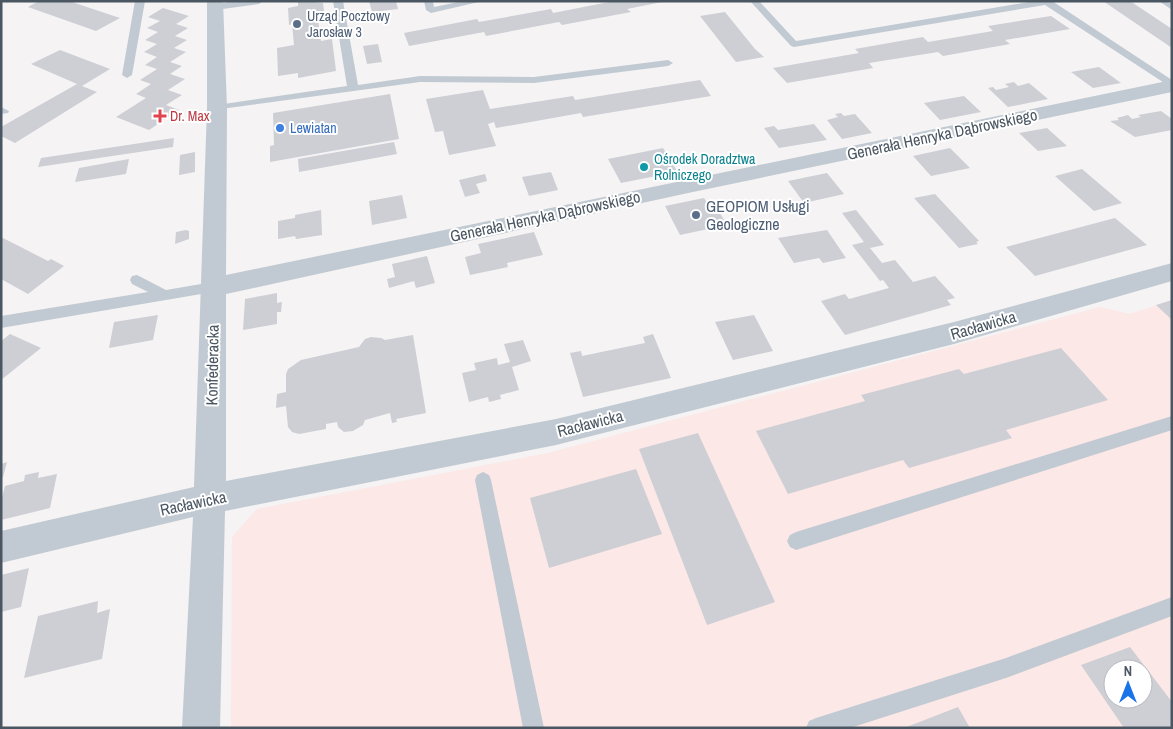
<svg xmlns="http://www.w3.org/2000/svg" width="1173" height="729" font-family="'Archivo Narrow',sans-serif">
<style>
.medical{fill:#fce8e6;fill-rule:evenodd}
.building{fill:#cdcfd5;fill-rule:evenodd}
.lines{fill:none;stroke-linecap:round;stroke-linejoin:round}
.service{fill:#c1cad2;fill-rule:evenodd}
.minor{fill:#c1cad2;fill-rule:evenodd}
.service-dot{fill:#5c6f8a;stroke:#fff;stroke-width:2}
.health-dot{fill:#e0444e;stroke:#fff;stroke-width:2}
.shop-dot{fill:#3f7fe0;stroke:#fff;stroke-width:2}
.culture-dot{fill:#0f9aa8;stroke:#fff;stroke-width:2}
.labels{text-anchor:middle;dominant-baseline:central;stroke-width:4;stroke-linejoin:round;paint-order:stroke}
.far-service-label{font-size:14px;fill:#4e5e75;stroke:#fff;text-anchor:start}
.far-health-label{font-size:14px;fill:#be3a42;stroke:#fff;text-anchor:start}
.far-shop-label{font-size:14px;fill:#366cbe;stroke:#fff;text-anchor:start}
.far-culture-label{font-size:14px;fill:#0d838f;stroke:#fff;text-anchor:start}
.street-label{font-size:16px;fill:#4a5661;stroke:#fff}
.service-label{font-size:16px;fill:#4e5e75;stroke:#fff;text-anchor:start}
</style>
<rect width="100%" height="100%" fill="#f5f3f3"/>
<path class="medical" d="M1172,300v428h-941l1,-191 25,-28 291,-56 552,-146 30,7zM1113,669h30v30h-30z"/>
<path class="building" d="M39,1h30l51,17 -24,13 -68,-24z
M306,1l17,2 2,16 -7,1 3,21 11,-2 4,32 -38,7v-5l-20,3 -1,-28 17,-3 -2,-21 -3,1 -1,-17 10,-2v-4z
M369,1h27l2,8 -26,3z
M614,1l48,1 -35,7 4,3 -69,13 -3,-3 -73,14 -2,-4 -75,14 -5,-13 73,-14 2,3 72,-13 2,4z
M1103,1h27l42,28v19z
M163,8l26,8 -13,8 12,4 -13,8 12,4 -13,8 12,4 -16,10 12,4 -12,8 15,5 -17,11 14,5 -16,10 13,5 -30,20 -33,-13 30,-19 -10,-4 15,-10 -11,-4 17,-11 -12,-4 12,-8 -13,-5 13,-8 -12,-4 13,-8 -11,-4 13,-7 -12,-4z
M725,12l30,37 9,8 -28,5 -36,-46z
M1051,16l19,13 -65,11 5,4 -67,12 -5,-4 -69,11 4,5 -86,15 -14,-15 86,-15 -4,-4 68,-12 5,5 65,-11 -5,-5z
M378,44l4,18 -15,2 -4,-18z
M60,50l50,19 -28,17 15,6 -82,51 -14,-7v-9l76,-43 -46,-20z
M1099,67l22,16 -28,5 -22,-16z
M700,80l11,16 -128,21 -2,-4 -85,15 -2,-6 -6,2 8,22 -47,9 -6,-24 -8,1 -9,-33 57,-9 7,19 83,-13 2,4z
M1014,82l4,4 11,-3 19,16 -40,8 -20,-19 5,-1 3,3 13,-3 -4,-3z
M390,94l9,45 -129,23v-16l4,-1 -1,-32z
M964,96l17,16 -41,8 -16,-17z
M1161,111l11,8v11l-37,7 -25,-16 9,-1 -2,-2 11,-3 4,4 9,-2 -3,-2z
M841,113l3,3 11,-2 17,19 -30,6 -15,-19 11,-3 -3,-3z
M814,124l13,16 -48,8 -15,-20 10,-2 4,4z
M1047,128l20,18 -29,5 -19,-18z
M174,138l-1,9 -135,20 3,-9z
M394,142l3,12 -98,18 -1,-13z
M663,148l17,28 -21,5 -3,-5 -35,7 -13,-24z
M950,148l20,20 -39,8 -18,-20z
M195,152v20l-16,3 1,-20z
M129,159l-3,15 -51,8 4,-14z
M1082,169l27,23 13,11 -28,8 -39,-35z
M551,172l7,18 -29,6 -7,-19z
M827,173l17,21 -40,9 -16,-22z
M485,174l2,7 -11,3 4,9 -15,4 -6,-17z
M935,194l44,47 -3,1 2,2 -19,4 -45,-50z
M402,195l5,23 -35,7 -3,-24z
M704,198l4,6 6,-1 13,22 -47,10 -15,-29z
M321,210l1,25 -26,4 -1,-3 -17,3v-18l17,-3v-3z
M856,210l28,35 -14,3 12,15 13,-3 18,22 22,-6 20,22 -8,2 4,5 -106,30 -24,-34 24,-7 4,5 40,-11 -6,-8 -3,1 -28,-36 12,-3 -22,-29z
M1115,218l32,27 -112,31 -29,-29z
M186,230l3,1v8l-14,5 1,-12z
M827,230l19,28 -23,5 -4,-5 -25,5 -16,-25z
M534,232l9,23 -36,8 1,4 -38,8 -5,-18 16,-4 -3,-9z
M1,237l47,24 3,-2 13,7 -36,28 -27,-15z
M427,256l8,27 -19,5 -2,-7 -25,7 -2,-9 8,-2 -3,-13z
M277,293v10l5,-1 -1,10h-4v12l-34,6 2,-31z
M1172,300v20l-16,-15z
M158,315l-5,25 -44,8 5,-26z
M754,315l19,36 -40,9 -18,-38z
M10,334l31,14 -40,32v-39z
M653,334l18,44 -88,19 -13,-44 11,-2 1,5 63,-13 -2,-6z
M413,335l13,78 -30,6 1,3 -5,1 -2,-10 -25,7 -2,5 -10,6 -9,1 -6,-5 -1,-5 -11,2v5l-27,5 -7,-2 -4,-5 -2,-21 -10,2 1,-14 9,-2v-18l2,-5 13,-9 58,-13 6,-8 6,-2 10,1 4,2z
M523,340l8,21 -19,6 7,23 -19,5 1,4 -12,3 -1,-5 -19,5 -7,-29 14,-3 -2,-7 23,-5 1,7 12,-3 -6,-18z
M1061,348l47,52 -102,30 6,8 -103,30 -6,-8 -115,34 -32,-63 109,-30 -4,-6 98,-26 5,5z
M698,433l77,169 -68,23 -68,-176z
M7,462l-4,15h-2v-13z
M636,469l26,65 -113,34 -19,-70z
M39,472l-1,6 19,-4 -7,34 -49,12v-19l4,-15 19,-5 1,-6z
M29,568l-8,39 -20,5v-37z
M98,601l-1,12 13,-4 -8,50 -78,19 14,-62z
M1130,647l42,55v26h-48l-43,-63zM1113,669h30v30h-30z
M958,707l12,21h-66z"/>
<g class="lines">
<path class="service" d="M135,1h10l-13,74 -5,3 -5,-3z
M237,1h26l-4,3 -44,6 -5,-3 5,-3z
M333,1h10l15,84 62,-9 114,1 134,-17 5,3 -5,3 -134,17 -114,-1 -207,28 -1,-2 5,-3 130,-19z
M424,1h9l1,6 29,-6h20l-52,12 -5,-3z
M750,1h9l37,40 239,-40h17l120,79v8l-127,-83 -251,42 -3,-1z
M1159,1l13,2v7z
M1,107l8,4 -1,2 -7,1z
M137,275l29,15 47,-8 5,1 2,4 -2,4 -5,1 -212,36v-12l147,-24 -16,-8 -2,-4 2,-4z
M1172,416v14l-376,120 -6,-3 -3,-6 3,-6 6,-3z
M483,472l6,3 2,5 53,248h-21l-48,-248 2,-5z
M1172,597v19l-166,62 -156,50h-44l3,-7 7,-3 190,-60z"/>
<path class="minor" d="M207,1h16l4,107 -1,167 946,-195v12l-484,101 -462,101v187l330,-62 398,-97 218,-59v18l-218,63 -398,101 -331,66 -5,217h-38l11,-211 -192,46v-32l193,-44 13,-379z"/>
</g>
<g class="service-dot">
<circle cx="297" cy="24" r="5"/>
<circle cx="696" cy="215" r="5"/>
</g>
<path class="health-dot" d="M157.5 108.5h5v5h5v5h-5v5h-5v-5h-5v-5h5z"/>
<circle class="shop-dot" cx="280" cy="128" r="5"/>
<circle class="culture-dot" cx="644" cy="167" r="5"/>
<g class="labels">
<g class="far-service-label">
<text x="307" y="16">Urząd Pocztowy<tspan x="307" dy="16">Jarosław 3</tspan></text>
</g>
<g class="far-health-label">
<text x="170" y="116">Dr. Max</text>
</g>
<g class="far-shop-label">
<text x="290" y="128">Lewiatan</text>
</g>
<g class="far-culture-label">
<text x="654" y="159">Ośrodek Doradztwa<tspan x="654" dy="16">Rolniczego</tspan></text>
</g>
<g class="street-label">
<text transform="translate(942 134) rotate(-12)">Generała Henryka Dąbrowskiego</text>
<text transform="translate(545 216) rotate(-12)">Generała Henryka Dąbrowskiego</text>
<text transform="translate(983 325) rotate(-16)">Racławicka</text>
<text transform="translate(212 365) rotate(-89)">Konfederacka</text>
<text transform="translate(590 423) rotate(-14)">Racławicka</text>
<text transform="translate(193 503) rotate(-12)">Racławicka</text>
</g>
<g class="service-label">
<text x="706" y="206">GEOPIOM Usługi<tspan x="706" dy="18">Geologiczne</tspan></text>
</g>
</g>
<rect width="1173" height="729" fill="none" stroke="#4a5661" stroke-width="5"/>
<g transform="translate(1128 684)"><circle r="24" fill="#ffffff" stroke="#b7bbc0"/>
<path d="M0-4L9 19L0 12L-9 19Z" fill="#1a73e8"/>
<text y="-8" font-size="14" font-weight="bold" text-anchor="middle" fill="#4a5661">N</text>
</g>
</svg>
